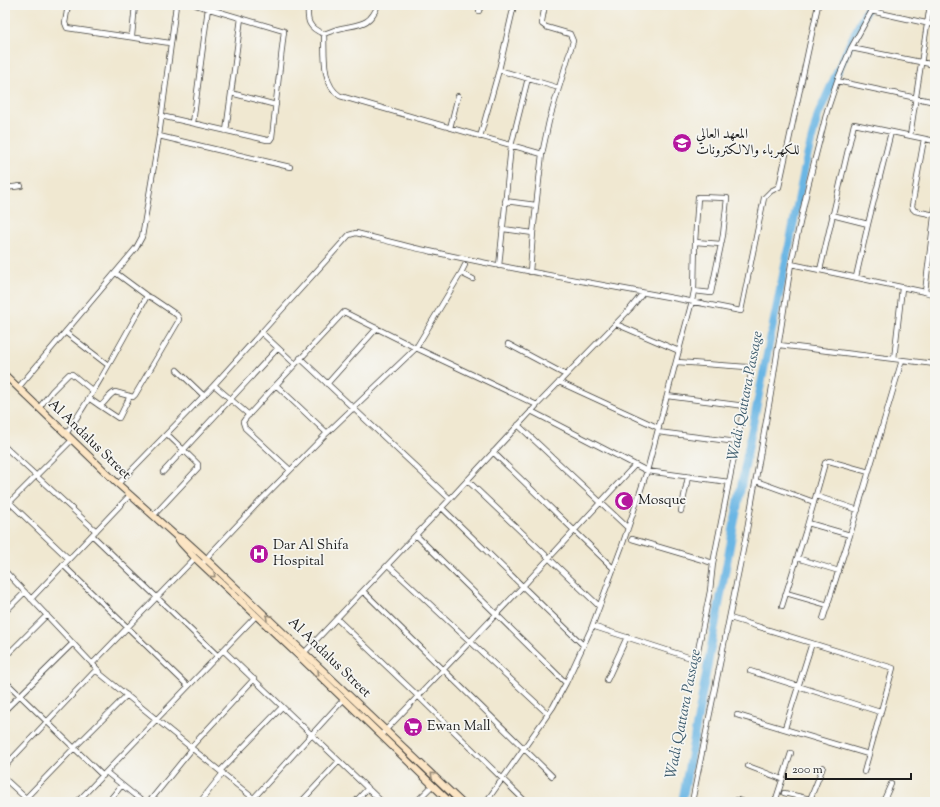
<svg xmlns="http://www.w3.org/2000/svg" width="940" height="807" font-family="'Sorts Mill Goudy',Amiri,serif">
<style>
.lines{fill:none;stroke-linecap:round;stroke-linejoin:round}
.river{stroke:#6ab6e4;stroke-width:8}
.street-casing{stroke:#3c3b37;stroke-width:6}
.secondary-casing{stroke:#3c3b37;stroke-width:8}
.street{stroke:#fff;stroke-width:4.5}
.secondary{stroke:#fce5c4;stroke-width:6}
.oneway{stroke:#978b78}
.labels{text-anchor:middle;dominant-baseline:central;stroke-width:3.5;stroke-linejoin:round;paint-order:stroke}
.poi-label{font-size:14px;fill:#1c1c1c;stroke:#f6f6f2;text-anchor:start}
.street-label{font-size:14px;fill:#1c1c1c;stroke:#f6f6f2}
.water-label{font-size:15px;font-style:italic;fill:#3b5a6c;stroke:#f6f6f2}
</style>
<rect width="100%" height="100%" fill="#f6f6f2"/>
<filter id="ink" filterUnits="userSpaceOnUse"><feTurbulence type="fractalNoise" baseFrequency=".025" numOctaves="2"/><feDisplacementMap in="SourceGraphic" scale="8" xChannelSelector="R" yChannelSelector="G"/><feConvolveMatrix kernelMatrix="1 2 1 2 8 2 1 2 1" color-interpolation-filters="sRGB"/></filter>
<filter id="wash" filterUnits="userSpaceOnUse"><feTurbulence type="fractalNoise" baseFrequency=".012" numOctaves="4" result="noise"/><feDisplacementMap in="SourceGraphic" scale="16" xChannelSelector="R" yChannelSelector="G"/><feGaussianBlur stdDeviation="0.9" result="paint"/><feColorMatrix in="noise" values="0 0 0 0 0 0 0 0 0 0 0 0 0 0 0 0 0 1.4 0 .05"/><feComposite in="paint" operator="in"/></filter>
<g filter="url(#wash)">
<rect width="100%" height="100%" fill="#f0e8d1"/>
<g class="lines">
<path class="river" d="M682,802l69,-368 55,-273 12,-46 33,-74 18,-36"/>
</g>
</g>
<g filter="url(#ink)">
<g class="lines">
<g class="street-casing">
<path id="street" d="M68,5l-3,18 2,5 103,15
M308,5c-1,16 0,23 16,29 6,-2 12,-5 18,-6 19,-4 28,-3 36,-23
M479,11l2,-6
M871,11l64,14
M324,34c1,19 -3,50 16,62l202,58
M132,36l3,-31
M851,48l84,17
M499,70l60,18
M837,81l98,21
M231,93l45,12
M161,116l106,24h3l2,-3 12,-106 -88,-26
M193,123l15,-115
M450,128l8,-32
M226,131l15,-113
M159,136l131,31
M910,136l20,-131
M480,137l19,-67 15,-65
M924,139l-12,67 1,3 2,2 20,4
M5,188l16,-2
M505,201l31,4
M832,215l36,9
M503,229l30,4
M695,242l26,2
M791,264l134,28 10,-84
M499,266l12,-120 17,-68
M820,270l34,-146 81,17
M530,272l3,-39 9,-79 7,-33 24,-80 -3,-7 -24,-7 -4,-3v-3l3,-16
M116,273l31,23
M461,273l4,-8
M856,277l12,-53 23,-92
M925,292l10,3
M616,324l63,27
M65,332l43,33
M262,333l33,31
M508,344l58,31
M779,345l156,19
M300,358l150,141
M894,359l8,-71
M177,370l27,26
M559,382l100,46
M327,384l50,-56
M214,385l35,30
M276,385l-31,34 -2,3 2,6 45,42
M18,388l118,-140 6,-11 17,-101 17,-131
M667,396l78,10
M100,406l18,12h1l11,-22
M39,408l13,-17 17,-17h3l21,17
M531,411l116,60 82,11
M518,425l110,103
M658,432l79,10
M327,433l-51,-48 68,-73 72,36 121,57
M66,434c30,-44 55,-91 81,-138l5,2 25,17 2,4 -1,3 -43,73 -2,2 -18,-5c-7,3 -9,11 -15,14l-10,-7
M5,447l91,84
M493,452l121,117
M163,472l115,-124
M467,480l132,126
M756,481l58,21 -9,31 -23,73
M118,484l96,-99 135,-150 7,-2c24,6 48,13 73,18 103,23 208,39 312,60l23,-113 7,-7 8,-4 39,-182
M816,496l42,14
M5,498l64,61
M814,502l11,-39 4,-2 40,11
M5,507l67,-67
M442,508l141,137
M681,511l7,-34
M154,515l44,-47v-4l-3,-3 -28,-27
M808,523l42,12
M92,535l126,121
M416,535l150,148
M632,539l81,24
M797,558l42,13
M204,562l6,-8 50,-53 67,-68 89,-85 45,-75 12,6
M63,565l125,121
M388,565l160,149
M5,571l95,101
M363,591l189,185
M786,593l42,12
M31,599l99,-104
M5,612l20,-20
M730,618l163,50 -29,104
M337,619l81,77 108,106
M823,619l27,-84 52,-175
M592,626l99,32h3l3,-3 13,-64 3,-28 24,-121 14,-69 -4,-6 -70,-5
M223,650l159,152
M303,654l147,-155 87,-94 93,-96 13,-16
M5,657l42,-42
M92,664l103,-106
M750,671l130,41
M607,680l20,-43
M5,681l98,95
M5,710l68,-67
M737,715l131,39
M785,728l27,-85
M381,735l145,-152 109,-118
M191,747l63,-68
M5,766l89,-94h4l160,130
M748,766l34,13
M220,771l62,-64
M106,772l37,30
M5,779l25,23
M784,793l26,6
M737,800l7,2
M22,802l52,-54 53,-53
M77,802l179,-186
M108,802l14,-17
M149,802l43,-53
M200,802l23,-29
M250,802l94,-103
M301,802l38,-41
M355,802l13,-14
M416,802l17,-17
M486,802l67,-95 13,-24 25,-54 31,-83 25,-75 45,-170 2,-10 1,-49 3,-45 29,1 -4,37 -12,58 -17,-2
M692,802l54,-267 25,-142 20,-129 17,-78 19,-75 10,-30 14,-33 24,-43
M775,802l16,-49
M809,802l14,-35
M883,802l8,-18"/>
</g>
<g class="secondary-casing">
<path id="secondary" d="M5,375l113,109 58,52 5,7 14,15 105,99 150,145
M176,536l8,3 22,20 255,243"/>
</g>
<use href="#street" class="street"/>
<use href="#secondary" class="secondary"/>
</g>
<defs><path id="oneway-chevron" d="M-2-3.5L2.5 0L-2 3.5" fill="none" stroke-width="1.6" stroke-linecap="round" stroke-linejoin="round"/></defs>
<g class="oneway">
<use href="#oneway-chevron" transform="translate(213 575) rotate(43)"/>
<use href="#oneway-chevron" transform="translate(268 617) rotate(-136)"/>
<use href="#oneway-chevron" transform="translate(317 674) rotate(44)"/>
<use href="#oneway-chevron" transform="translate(433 775) rotate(-136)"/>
</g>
</g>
<defs>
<g id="university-disc" transform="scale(1)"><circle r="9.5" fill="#b5179e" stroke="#f6f6f2"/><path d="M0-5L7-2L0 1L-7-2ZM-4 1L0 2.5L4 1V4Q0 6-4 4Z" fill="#fff"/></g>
<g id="mosque-disc" transform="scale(1)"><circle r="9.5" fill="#b5179e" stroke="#f6f6f2"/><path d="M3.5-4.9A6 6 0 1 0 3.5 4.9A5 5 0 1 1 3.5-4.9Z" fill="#fff"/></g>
<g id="hospital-disc" transform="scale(1)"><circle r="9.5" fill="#b5179e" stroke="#f6f6f2"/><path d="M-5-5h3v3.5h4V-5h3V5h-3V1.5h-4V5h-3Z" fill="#fff"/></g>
<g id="supermarket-disc" transform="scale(1)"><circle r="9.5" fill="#b5179e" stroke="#f6f6f2"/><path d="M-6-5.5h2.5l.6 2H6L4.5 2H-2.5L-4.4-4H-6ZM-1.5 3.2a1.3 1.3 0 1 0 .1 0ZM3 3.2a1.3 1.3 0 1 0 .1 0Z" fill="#fff"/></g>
</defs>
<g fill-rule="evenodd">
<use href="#university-disc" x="682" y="143"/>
<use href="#mosque-disc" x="624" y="501"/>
<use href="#hospital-disc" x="259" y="554"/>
<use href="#supermarket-disc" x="413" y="727"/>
</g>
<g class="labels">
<g class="poi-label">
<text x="696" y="135">المعهد العالي<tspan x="696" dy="16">للكهرباء والالكترونات</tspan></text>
<text x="638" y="501">Mosque</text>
<text x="273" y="546">Dar Al Shifa<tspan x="273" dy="16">Hospital</tspan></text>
<text x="427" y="727">Ewan Mall</text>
</g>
<g class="street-label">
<text transform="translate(89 440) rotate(44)">Al Andalus Street</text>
<text transform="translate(329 658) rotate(44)">Al Andalus Street</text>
</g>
<g class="water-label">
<text transform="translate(746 396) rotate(-79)">Wadi Qattara Passage</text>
<text transform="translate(684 714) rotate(-79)">Wadi Qattara Passage</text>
</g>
</g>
<rect width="940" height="807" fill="none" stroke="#f6f6f2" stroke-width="20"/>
<path d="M786 773v6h125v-6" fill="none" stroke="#1c1c1c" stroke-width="2"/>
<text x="792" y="773" font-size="12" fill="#1c1c1c" stroke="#f6f6f2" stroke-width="3" paint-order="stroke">200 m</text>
</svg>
